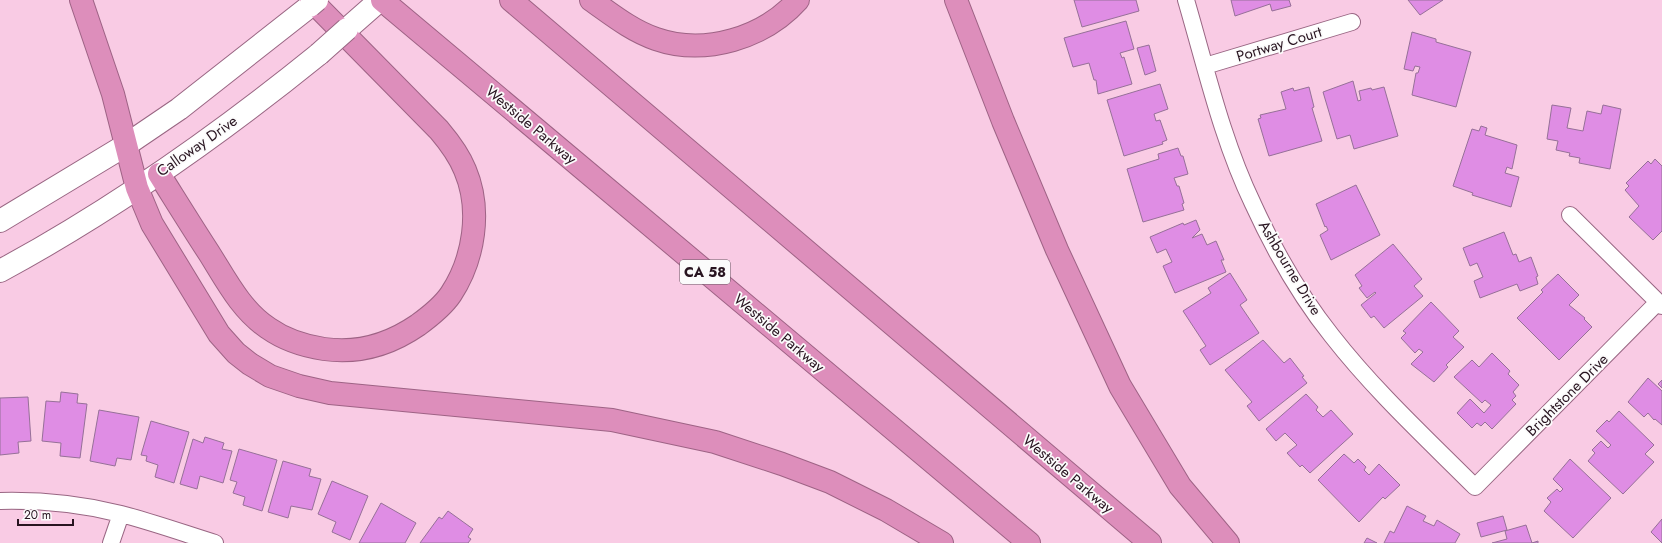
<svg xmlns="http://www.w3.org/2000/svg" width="1662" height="543" font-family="Jost,sans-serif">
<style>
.building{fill:#df8de4;stroke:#967098}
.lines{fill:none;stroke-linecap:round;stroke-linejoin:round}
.street-casing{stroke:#996683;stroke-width:18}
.secondary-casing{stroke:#996683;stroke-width:24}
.highway-casing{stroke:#9e6385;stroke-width:24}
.street{stroke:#fff;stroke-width:16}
.secondary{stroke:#fff;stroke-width:22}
.highway{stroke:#dd8ebb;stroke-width:22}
.secondary-bridge-casing{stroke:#996683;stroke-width:24;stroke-linecap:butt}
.secondary-bridge{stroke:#fff;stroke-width:22}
.labels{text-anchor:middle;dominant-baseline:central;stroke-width:3.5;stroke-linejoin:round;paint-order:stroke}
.shield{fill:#fbfbfb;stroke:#675962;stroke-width:1}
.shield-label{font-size:14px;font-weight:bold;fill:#281420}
.street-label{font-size:15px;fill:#281420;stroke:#fbfbfb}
</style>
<rect width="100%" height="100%" fill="#f9cbe4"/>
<path class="building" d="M1074,0h62l3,11 -57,16z
M1231,0h58l2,6 -19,5 -2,-7 -35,12z
M1408,0h35l-23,15z
M1126,21l8,28 -14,4 2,5 2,-1 8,27 -34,10 -2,-14h-2l-5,-17 -16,4 -9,-29z
M1412,32l24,7v3l35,10 -15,55 -44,-12 4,-22h2l2,-6 -5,-1 -2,5 -9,-2z
M1149,45l7,26 -11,4 -8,-27z
M1353,81l5,20 3,-1 -2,-9 12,-3 1,2 12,-3 14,49 -44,13 -4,-14 -13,4 -14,-47z
M1160,84l8,25 -14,5 2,7 4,-1 7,20 -5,2 1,2 -39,12 -17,-56z
M1309,87l5,20 -2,1 10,33 -53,15 -11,-37 3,-1 -1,-3 26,-6 -5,-17 12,-4 1,3z
M1552,105l19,3 -4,20 16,3 4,-20 14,3 2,-9 18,4 -11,60 -31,-6 1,-5 -11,-2 1,-3 -14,-3 2,-9 -11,-2z
M1481,126l6,2 -2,7 32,10 -5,24 -5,-2 -2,6 14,4 -8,30 -39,-12 1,-2 -20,-7 19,-57 7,2z
M1178,148l3,8h2l5,18 -14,4 3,8h2l5,17 -2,1 2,6 -41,12 -16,-53 32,-10 -1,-5z
M1655,159l7,7v65l-9,9 -24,-23 10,-11 -14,-16 4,-4 -3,-3 22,-22 3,3z
M1356,185l24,50 -49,25 -11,-25 8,-5 -2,-4 -1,1 -9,-23z
M1196,220l4,10 -8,8 10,-4 5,11 9,-4 8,19h-3l5,12 -51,21 -12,-27 9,-4 -6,-13 -9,4 -7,-16 33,-14 1,2z
M1504,232l9,23 3,-1 3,8 12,-5 7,19 -2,1 2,7 -18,7 -3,-7 -37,14 -6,-17 9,-4 -6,-14 -7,3 -7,-18z
M1393,244l29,35 -8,7 9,10 -39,32 -10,-12 -3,2 -10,-13 15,-12 -1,-1 -8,6 -8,-10 3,-2 -7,-11z
M1230,273l17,27 -7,5 19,28 -49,32 -10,-15 6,-4 -23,-35 28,-18 -3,-5z
M1558,274l21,21 -10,10 16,13 -1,1 8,8 -33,33 -42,-42 26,-26 -2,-2z
M1431,302l28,29 -6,6 11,10 -18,18 2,2 -14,15 -23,-18 12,-12 -4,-3 -4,4 -14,-15 5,-5 -3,-2z
M1263,340l21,23 6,-5 14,18 -2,1 5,6 -48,38 -12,-15 5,-4 -27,-32z
M1492,353l18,18 -2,3 11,11 -6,7 3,4 -4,4 4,4 -24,25 -7,-7 -4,4 -4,-3 -5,5 -15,-15 13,-14 14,14 7,-8 -6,-5 -3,3 -28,-26 18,-17 7,7z
M1648,378l14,13v34l-7,-6 -1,1 -6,-7 -4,4 -16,-15z
M1662,380v8l-4,-4z
M61,392l17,2 -1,9 10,1 -7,54 -20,-2 1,-13 -19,-2 4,-40 14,1z
M1306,394l12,13 -2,3 7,7 8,-7 22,24 -43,39 -8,-8 -2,2 -13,-14 10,-8 -12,-12 -9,8 -10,-12z
M28,397l3,44 -13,1 1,11 -19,2v-57z
M99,410l40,7 -8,43 -14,-2 -2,8 -25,-5z
M1619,411l35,34 -9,9 9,8 -31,32 -35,-33 7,-8 -3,-3 9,-9 7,7 3,-3 -15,-14 11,-11 2,2z
M151,421l38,11 -15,51 -19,-6 3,-12 -12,-4 1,-5 -6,-1z
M205,437l19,6 -2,6 10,2 -9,32 -23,-7 -3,13 -17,-5 13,-45 10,4z
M239,449l38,11 -15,51 -19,-6 2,-8 -12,-4 4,-11 -7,-2z
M1344,454l10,9 4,-4 8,8 -2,3 5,5 10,-11 21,21 -15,14 -2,-2 -24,25 -41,-42z
M1570,459l41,39 -38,40 -29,-27 7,-9 -4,-4 10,-9 3,3 3,-3 -10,-10z
M283,461l28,8 -2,7 12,3 -9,31 -21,-4 -3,12 -20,-6z
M332,481l36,15 -18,44 -18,-8 4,-10 -18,-8z
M381,503l35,20 -11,20h-46z
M1407,506l19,10 -3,5 11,5 3,-6 23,14 -5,9h-71l6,-12 4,2z
M448,511l25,18 -5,8 3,2 -3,4h-48l19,-26 3,2z
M1503,516l4,14 -26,7 -4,-14z
M1662,519v24l-11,-11z
M1526,525l6,18 6,-2v2h-46l15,-4 -2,-8z
M1367,538l10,5h-13z"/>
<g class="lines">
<g class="street-casing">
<path id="street" d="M1186,0c20,68 36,140 67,204 21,46 47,92 79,132 43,55 94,102 143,151l183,-185
M1205,66l147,-44
M1570,215l92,91
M0,501c41,-1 81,3 121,13 31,8 62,19 94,29
M111,543l10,-29"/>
</g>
<g class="secondary-casing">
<path id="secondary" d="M347,29l33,-29
M0,221l126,-76 53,-36 131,-103
M0,271c113,-61 219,-136 319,-217"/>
</g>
<g class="highway-casing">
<path id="highway" d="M81,0l32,94 24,94 15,36 67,110 17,19 14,11 20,12 29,10 31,7 282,27 103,22 67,22 48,18 56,28 56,33
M382,0l647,543
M511,0l639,543
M591,0c20,14 41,31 65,39 49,17 108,-1 142,-39
M956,0l47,121 54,129 63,136 60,100 48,57
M159,174c17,27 33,53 50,79 17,27 32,57 59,75 17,12 36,18 56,21 35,5 65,-4 94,-24 11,-8 25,-19 33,-31 23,-35 31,-84 14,-124 -6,-15 -15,-27 -26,-40l-128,-130"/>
</g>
<use href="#street" class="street"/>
<use href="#secondary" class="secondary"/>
<use href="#highway" class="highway"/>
<g class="secondary-bridge-casing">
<path id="secondary-bridge" d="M310,6l7,-6
M319,54l28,-25"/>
</g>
<use href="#secondary-bridge" class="secondary-bridge"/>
</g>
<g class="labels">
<rect class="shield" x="680" y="260" width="50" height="24" rx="3"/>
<g class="shield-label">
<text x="705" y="272">CA 58</text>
</g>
<g class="street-label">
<text transform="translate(1279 44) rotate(-17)">Portway Court</text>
<text transform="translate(531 125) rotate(40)">Westside Parkway</text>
<text transform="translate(197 146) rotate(-35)">Calloway Drive</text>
<text transform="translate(1290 268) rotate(59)">Ashbourne Drive</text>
<text transform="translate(779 333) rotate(40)">Westside Parkway</text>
<text transform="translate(1567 395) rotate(-45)">Brightstone Drive</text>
<text transform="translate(1068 474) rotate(40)">Westside Parkway</text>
</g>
</g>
<path d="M18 519v6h55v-6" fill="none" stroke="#281420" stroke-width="2"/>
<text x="24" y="519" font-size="12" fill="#281420" stroke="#fbfbfb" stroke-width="3" paint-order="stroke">20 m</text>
</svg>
